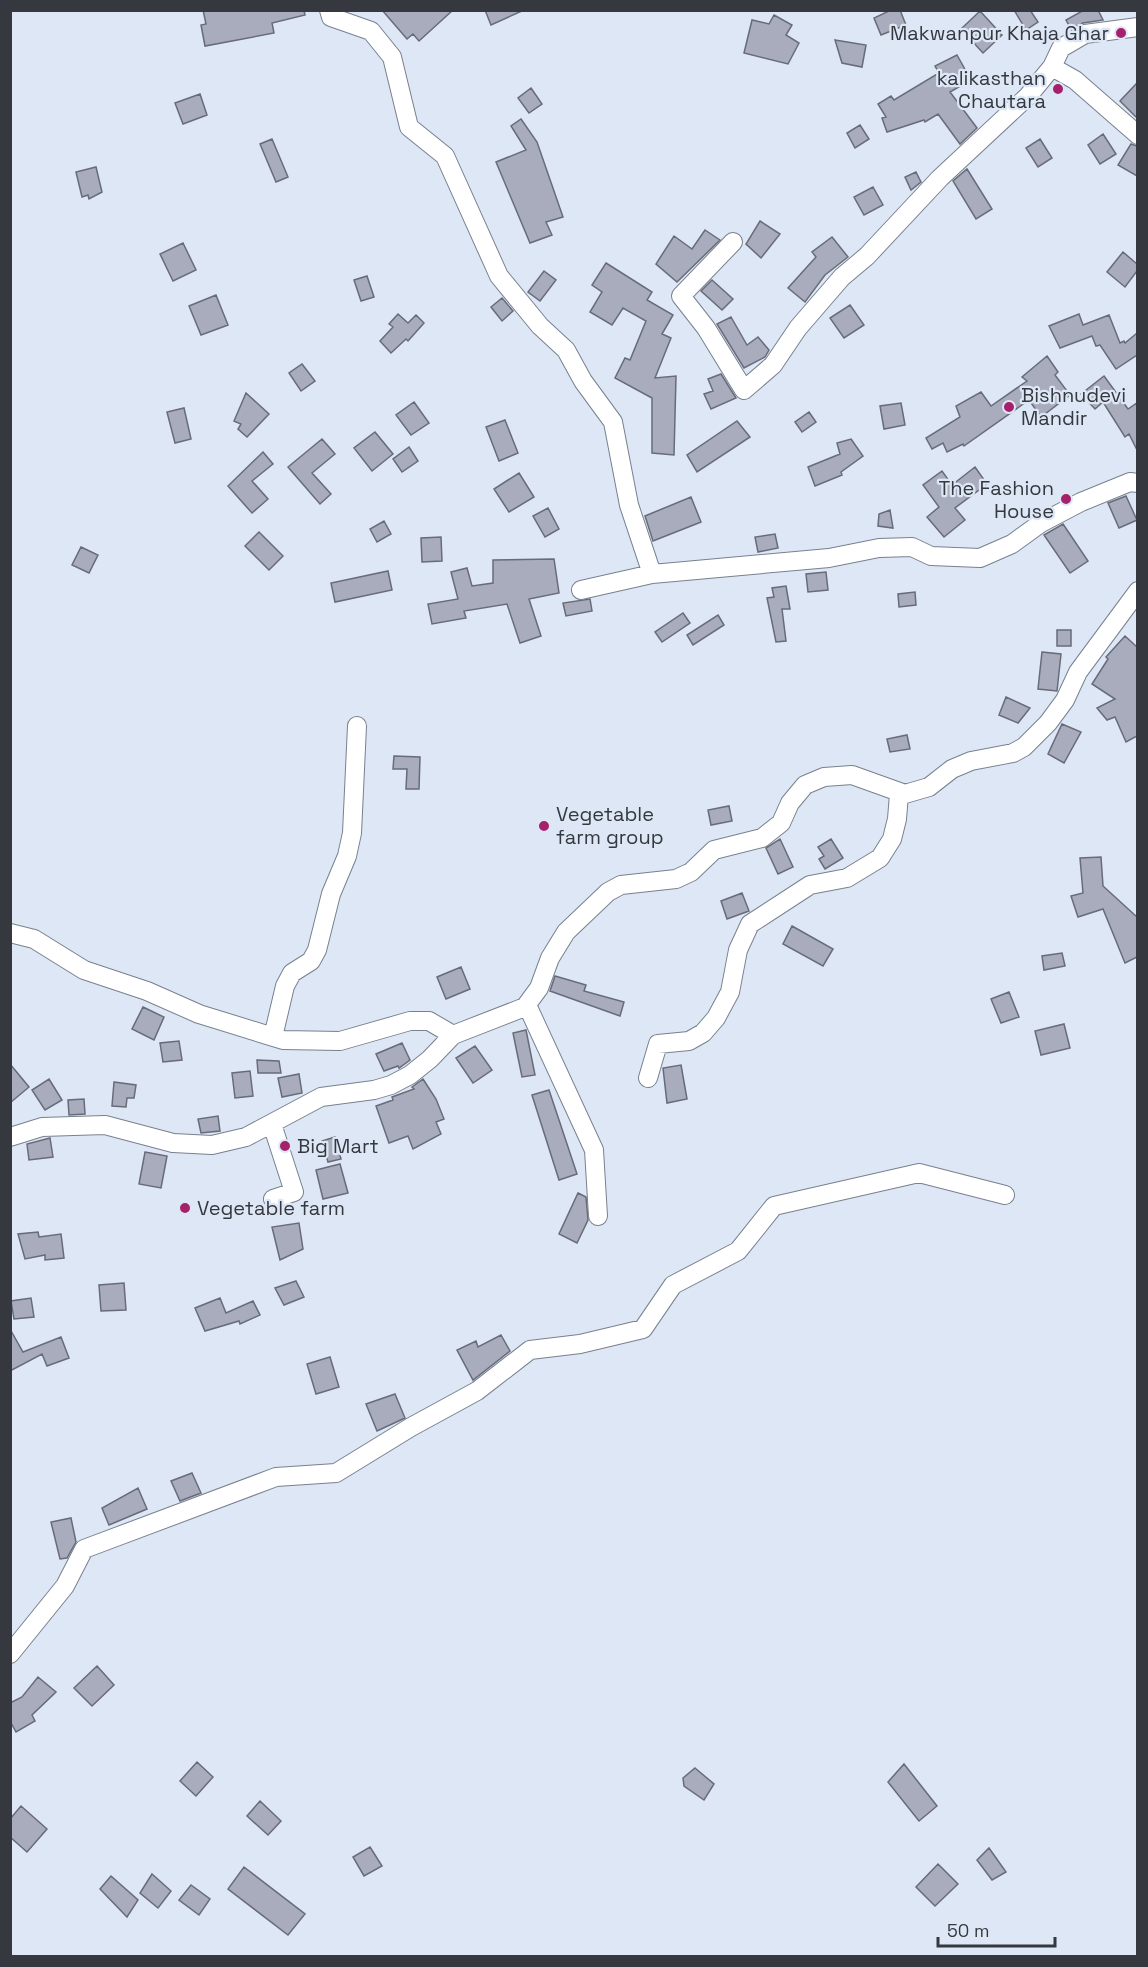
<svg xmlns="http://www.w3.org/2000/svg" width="1148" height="1967" font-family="'Space Grotesk',sans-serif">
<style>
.building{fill:#a9acbc;stroke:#686b79;stroke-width:1.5}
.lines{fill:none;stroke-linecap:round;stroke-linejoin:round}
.minor-casing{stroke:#78818e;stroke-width:20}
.minor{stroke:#fff;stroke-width:18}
.poi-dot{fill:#a6216c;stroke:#dde7f6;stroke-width:2}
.labels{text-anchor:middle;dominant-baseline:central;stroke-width:4.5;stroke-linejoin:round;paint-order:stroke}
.poi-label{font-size:20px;fill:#35393f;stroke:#dde7f6;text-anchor:start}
</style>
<rect width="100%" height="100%" fill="#dde7f6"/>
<path class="building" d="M203,10h101l1,5 -33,8 2,10 -69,13 -4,-21 5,-1z
M382,10h71l-34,31 -6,-7 -6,5z
M485,10h39l-33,15z
M891,10h9l6,15 -25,10 -7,-17z
M1014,10h16l8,12 -12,8z
M1084,10h14l5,10 -20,3 -12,6 -5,-9z
M980,11l22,24 -19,18 -22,-24z
M774,15l18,10 -6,10 13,8 -11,21 -44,-11 8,-33 17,4z
M835,40l31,5 -4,22 -20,-4z
M957,55l14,25 -21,12 27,36 -17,16 -22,-30 -13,8 -1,-2 -37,12 -5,-14 4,-1 -8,-13 13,-8 3,4 45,-27 -4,-7z
M1137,83v35l-17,-17z
M531,88l11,16 -13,9 -11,-15z
M200,94l7,21 -24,9 -8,-21z
M521,119l16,23 26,75 -17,5 6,13 -22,8 -34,-81 30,-12 -15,-24z
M860,125l9,14 -14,9 -8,-15z
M1103,134l13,20 -16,10 -12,-19z
M272,139l16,38 -12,5 -16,-38z
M1040,139l12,19 -14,9 -12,-19z
M1131,144l6,2v30l-19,-11z
M96,167l6,25 -13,7 -1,-4 -6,2 -6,-25z
M967,169l25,40 -16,10 -23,-38z
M916,172l5,10 -10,8 -6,-13z
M873,187l10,18 -19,10 -10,-18z
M760,221l20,13 -19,24 -15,-14z
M705,230l15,10 -43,42 -21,-18 18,-28 18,13z
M832,237l16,20 -23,18 -20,27 -17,-14 28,-31 -4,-5z
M183,243l13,27 -23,11 -13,-27z
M1123,252l14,12v7l-12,16 -18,-15z
M606,263l46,29 -5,8 26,15 -11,19 9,4 -16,40 21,-2 -2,79 -22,-2v-55l-37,-20 10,-20 5,2 16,-39 -23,-13 -11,17 -22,-13 12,-20 -10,-7z
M544,271l12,9 -16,21 -12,-9z
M367,276l7,21 -13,4 -7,-21z
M712,280l21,19 -11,11 -21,-19z
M216,295l12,30 -27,10 -12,-29z
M502,298l11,13 -11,10 -11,-14z
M850,305l14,20 -20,13 -14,-20z
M398,314l10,9 8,-8 8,8 -16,18 -2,-2 -15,14 -11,-12 13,-14 -4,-3z
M1079,314l4,11 26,-10 11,28 4,-2 1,2 12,-10v22l-21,14 -16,-24 -4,1 -4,-10 -32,12 -11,-22z
M731,317l16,28 11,-8 11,13 -4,7 -21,11 -27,-44z
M1047,356l11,16 -3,3 15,20 -29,22 -12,-17 -65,46 -1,-2 -16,8 -4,-9 -11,6 -6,-11 34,-21 -4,-11 25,-14 10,14 36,-25 -5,-4z
M302,364l13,17 -14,10 -12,-18z
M721,374l15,24 -25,11 -7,-15 9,-3 -5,-12z
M1104,376l24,33 9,-6v47l-8,-16 -4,3 -22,-35 -8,7 -14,-15z
M246,393l23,21 -22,23 -9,-8 3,-5 -7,-3z
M414,402l15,21 -18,12 -15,-20z
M901,403l4,22 -21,4 -4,-23z
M184,408l7,31 -16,4 -8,-31z
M809,412l7,10 -14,10 -7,-10z
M505,420l13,33 -19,8 -13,-34z
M737,421l13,16 -53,35 -10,-17z
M375,432l18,22 -21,17 -18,-23z
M322,439l13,15 -23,19 19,21 -11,10 -32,-37z
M851,439l12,17 -22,16 1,3 -27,11 -7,-19 32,-13 -3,-11z
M409,447l9,14 -16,11 -9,-13z
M263,452l10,12 -21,17 16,18 -16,14 -24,-27z
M975,467l12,17 -32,24 10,12 -21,17 -17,-20 12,-10 -16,-22 19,-14 10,14z
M519,473l15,24 -25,15 -15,-23z
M1126,496l11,24 -18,8 -11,-25z
M691,497l10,25 -48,19 -8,-25z
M548,508l11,21 -14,8 -12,-21z
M890,510l3,18 -15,-2 1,-12z
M384,521l7,13 -14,8 -7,-13z
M1063,524l25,37 -18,12 -26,-38z
M259,532l24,24 -14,14 -24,-24z
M775,534l3,14 -20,4 -3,-15z
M441,537l1,24 -20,1 -1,-24z
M81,547l17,8 -9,18 -17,-8z
M554,559l5,34 -30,6 12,37 -21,7 -13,-39 -43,7 2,7 -34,6 -4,-20 30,-5 -7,-27 16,-4 5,18 21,-3v-23z
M388,571l4,19 -57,12 -4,-19z
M826,572l2,18 -20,2 -2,-18z
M786,586l4,23h-8l4,32 -10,1 -9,-44 7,-1 -2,-9z
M915,592l1,13 -17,2 -1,-13z
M590,599l2,12 -26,5 -3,-13z
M683,613l7,10 -28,19 -7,-10z
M718,615l6,10 -31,20 -6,-10z
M1057,630h14v16h-14z
M1125,636l12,11v89l-11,6 -11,-25 -8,3 -10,-12 18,-9 -23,-15 16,-25 -2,-2z
M1042,652l19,2 -4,37 -19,-2z
M1006,697l24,11 -12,15 -19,-8z
M1062,724l19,8 -17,31 -16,-9z
M907,735l3,14 -20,3 -3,-13z
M394,756l26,1 -1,32h-13l1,-20h-14z
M729,806l3,15 -21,4 -3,-15z
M780,839l13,28 -15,7 -12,-26z
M831,839l12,19 -18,11 -6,-10 5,-3 -6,-9z
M1101,857l2,29 34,31v40l-12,6 -22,-54 -25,8 -7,-21 12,-3 -3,-35z
M742,893l7,18 -22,8 -6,-18z
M792,926l41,23 -10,17 -40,-22z
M1062,953l3,13 -21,4 -2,-14z
M461,967l9,22 -24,10 -9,-22z
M555,976l31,9 -2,6 40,11 -4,14 -70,-25z
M1009,992l10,25 -18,6 -10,-24z
M143,1007l21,10 -10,23 -22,-11z
M1064,1024l6,24 -29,7 -6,-24z
M526,1030l9,45 -13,2 -9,-44z
M179,1041l3,19 -19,2 -3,-19z
M402,1043l8,17 -11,8 -1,-2 -14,5 -8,-17z
M475,1046l17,24 -19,13 -17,-25z
M257,1060l22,1 2,12h-23z
M10,1064l19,23 -19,16z
M681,1065l6,34 -20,4 -4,-35z
M250,1071l3,25 -18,2 -3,-25z
M299,1074l3,19 -20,4 -4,-19z
M49,1079l13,21 -17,10 -13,-20z
M423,1079l13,20 8,20 -8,3 5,12 -28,15 -5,-13 -19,7 -13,-37 17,-6 -1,-3 22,-8 -2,-2z
M114,1082l22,3 -2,13h-7l-1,9 -14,-1z
M549,1090l28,84 -18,6 -27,-85z
M84,1099l1,15 -16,1 -1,-15z
M218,1116l2,15 -19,2 -3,-14z
M335,1137l6,22 -13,3 -6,-21z
M50,1138l3,19 -24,3 -2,-16z
M145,1152l22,4 -6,32 -22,-4z
M340,1164l8,29 -25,6 -7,-29z
M578,1193l8,4 2,23 -11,23 -18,-9z
M299,1223l4,26 -23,11 -8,-33z
M38,1232l1,5 22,-3 3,24 -19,2v-5l-20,4 -7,-25z
M296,1281l8,16 -20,8 -9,-17z
M124,1283l2,27 -25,1 -2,-26z
M31,1298l3,19 -20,2 -3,-18z
M220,1298l6,15 27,-12 7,14 -20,9 -1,-3 -34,10 -10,-23z
M10,1329l13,23 38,-15 8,21 -22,8 -5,-12 -32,17z
M501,1335l9,16 -37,29 -16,-30 19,-9 2,6z
M330,1357l9,30 -23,7 -9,-30z
M395,1394l10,24 -28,13 -11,-27z
M192,1473l9,20 -21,8 -9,-20z
M138,1488l9,21 -38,16 -7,-17z
M71,1518l5,24 -9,16 -7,1 -9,-37z
M97,1666l17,19 -22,21 -18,-18z
M38,1677l18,15 -24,23 3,6 -19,11 -6,-11v-18l12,-6z
M197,1762l16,15 -17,19 -16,-15z
M904,1764l33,42 -18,15 -31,-39z
M695,1768l19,16 -10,16 -20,-14 -1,-8z
M260,1801l21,20 -13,14 -21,-19z
M21,1806l26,23 -20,23 -17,-15v-18z
M370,1847l12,19 -18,10 -11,-19z
M989,1848l17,24 -14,8 -15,-20z
M938,1864l20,20 -23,22 -19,-19z
M244,1867l61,47 -17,21 -60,-46z
M152,1874l19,17 -13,17 -18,-15z
M111,1876l27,24 -11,17 -27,-28z
M191,1885l19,14 -11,16 -20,-15z"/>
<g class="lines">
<g class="minor-casing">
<path id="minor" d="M329,10l2,7 40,14 21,26 17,70 36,29 54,120 41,50 26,24 17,31 30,41 16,83 23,69
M1052,67l9,-19 24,-14 53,-7
M733,242l-52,54 25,32 38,62 29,-25 25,-37 44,-51 25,-21 73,-78 88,-82 24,-29 23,13 63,55
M581,590l71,-16 177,-16 50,-10 33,-1 19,9 49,2 32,-14 29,-21 40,-21 49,-20 8,1
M10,933l24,6 50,31 63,21 52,23 84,26 57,1 70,-20h19l24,14
M527,1005l67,145 4,66
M273,1037l12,-51 7,-13 19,-12 6,-11 14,-56 16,-38 5,-23 5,-107
M648,1078l10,-34 31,-3 14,-8 13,-15 14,-26 8,-42 12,-26 60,-39 37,-7 33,-20 12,-19 5,-20 2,-25
M272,1124l22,68 -21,7
M10,1137l32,-10 63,-2 68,18 39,2 34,-8 75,-40 53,-7 17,-5 19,-10 20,-16 23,-24 72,-28 14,-19 11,-30 16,-26 42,-40 13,-7 55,-6 15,-7 23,-22 48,-12 19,-15 9,-20 15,-18 19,-8 28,-2 53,19 24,-7 23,-18 19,-8 42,-8 11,-6 24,-24 17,-23 13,-28 60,-81
M10,1654l55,-68 19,-37 192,-72 60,-4 75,-46 66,-36 53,-41 50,-6 63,-15 30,-44 65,-34 36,-45 145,-33 86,22"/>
</g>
<use href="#minor" class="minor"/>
</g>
<g class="poi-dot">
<circle cx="1121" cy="33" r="6"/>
<circle cx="1058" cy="89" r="6"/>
<circle cx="1009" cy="407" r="6"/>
<circle cx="1066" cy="499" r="6"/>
<circle cx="544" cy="826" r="6"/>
<circle cx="285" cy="1146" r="6"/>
<circle cx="185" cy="1208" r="6"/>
</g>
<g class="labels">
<g class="poi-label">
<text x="1109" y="33" text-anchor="end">Makwanpur Khaja Ghar</text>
<text x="1046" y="78" text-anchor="end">kalikasthan<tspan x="1046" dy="23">Chautara</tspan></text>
<text x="1021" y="395">Bishnudevi<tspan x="1021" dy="23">Mandir</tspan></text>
<text x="1054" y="488" text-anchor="end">The Fashion<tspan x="1054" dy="23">House</tspan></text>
<text x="556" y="814">Vegetable<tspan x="556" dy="23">farm group</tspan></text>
<text x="297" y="1146">Big Mart</text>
<text x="197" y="1208">Vegetable farm</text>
</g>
</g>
<rect width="1148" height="1967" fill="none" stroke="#35393f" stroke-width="24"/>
<path d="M938 1937v9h117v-9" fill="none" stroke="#35393f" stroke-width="3"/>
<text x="947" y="1937" font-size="18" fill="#35393f" stroke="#dde7f6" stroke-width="4.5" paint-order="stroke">50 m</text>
</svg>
